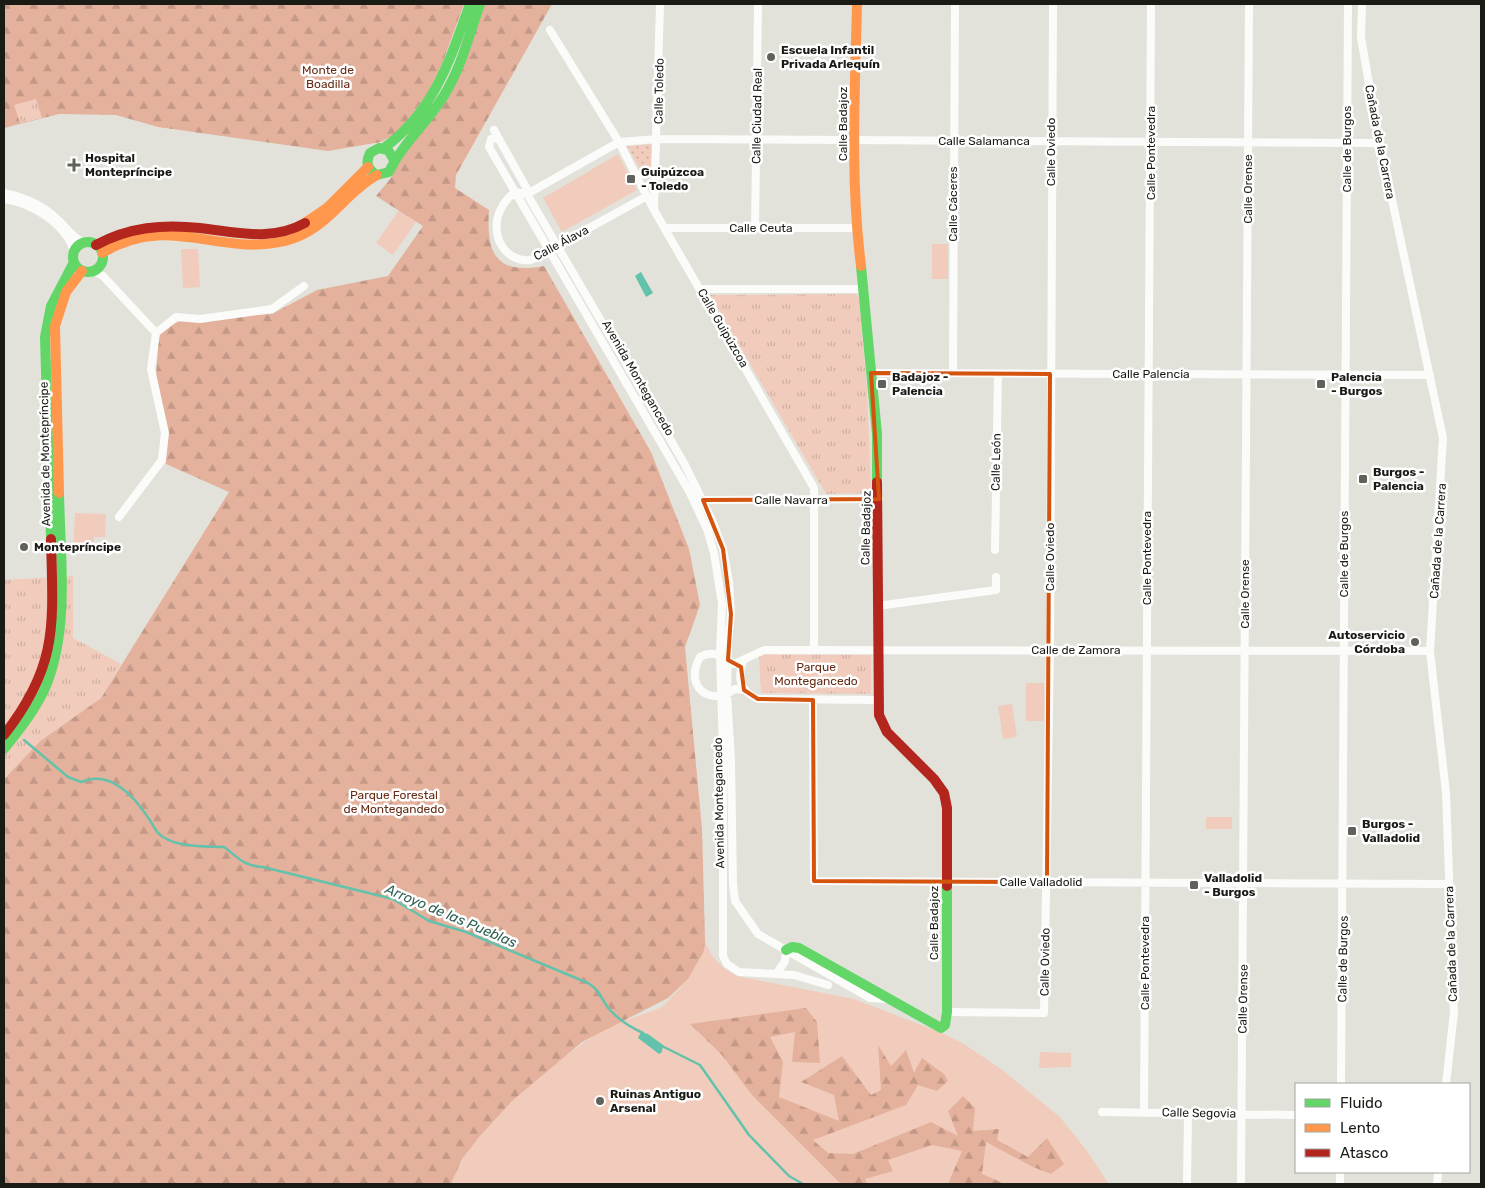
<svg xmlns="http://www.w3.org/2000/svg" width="1485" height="1188" font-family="Rubik,sans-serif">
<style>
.grass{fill:#f1ccbc}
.forest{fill:url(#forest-firs)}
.park{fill:url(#park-tufts)}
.garden{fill:url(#garden-dots)}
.water{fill:#63c2ab}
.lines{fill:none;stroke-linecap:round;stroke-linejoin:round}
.stream{stroke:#63c2ab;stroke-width:2.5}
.street{stroke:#fbfbfa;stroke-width:8}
.fast{stroke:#63d668;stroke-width:10}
.slow{stroke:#ff974d;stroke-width:10}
.jam{stroke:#b3261e;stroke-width:10}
.marked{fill:none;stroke:#d4530d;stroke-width:4;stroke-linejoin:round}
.poi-dot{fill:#61615b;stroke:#fff;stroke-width:2}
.labels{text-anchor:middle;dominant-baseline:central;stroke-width:5;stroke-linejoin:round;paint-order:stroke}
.poi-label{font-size:12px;font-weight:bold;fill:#1b1b16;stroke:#fff;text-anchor:start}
.park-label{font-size:12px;fill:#652b15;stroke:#fff}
.street-label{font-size:12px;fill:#1b1b16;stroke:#fff}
.water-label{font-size:14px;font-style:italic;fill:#2f6254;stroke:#fff}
</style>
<defs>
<pattern id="forest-firs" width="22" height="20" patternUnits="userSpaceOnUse" patternTransform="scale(1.25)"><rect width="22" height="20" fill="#e4b19c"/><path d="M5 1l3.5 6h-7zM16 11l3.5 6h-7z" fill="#c39886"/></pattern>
<pattern id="park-tufts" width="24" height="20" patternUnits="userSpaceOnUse" patternTransform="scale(1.25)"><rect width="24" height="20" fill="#f1ccbc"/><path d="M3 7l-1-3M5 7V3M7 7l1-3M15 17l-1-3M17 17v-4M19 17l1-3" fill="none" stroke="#ceafa1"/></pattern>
<pattern id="garden-dots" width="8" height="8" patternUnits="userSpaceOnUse" patternTransform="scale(1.25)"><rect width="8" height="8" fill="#f1ccbc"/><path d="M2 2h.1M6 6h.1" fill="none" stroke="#ceafa1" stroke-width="1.8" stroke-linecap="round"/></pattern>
</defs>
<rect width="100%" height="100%" fill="#e2e2db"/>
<path class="grass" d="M618,154l19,36 -75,42 -19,-34z
M399,210l17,12 -23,33 -17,-12z
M932,244h16v35h-16z
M181,249h17l2,38 -17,1z
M75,513l31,1 -1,23h-11l-1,15 -20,-1z
M1026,683h18v38h-18z
M1012,704l5,33 -14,2 -5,-33z
M1206,817h26v12h-26z
M705,939c4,18 17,29 32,37l117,23 88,34 22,11 37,25 59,48 27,34 22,33h-658c4,-8 7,-17 11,-24 24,-44 104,-110 149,-134 11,-6 47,-15 53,-21 17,-17 38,-41 41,-66z
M1040,1052l31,1v14l-32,1z"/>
<path class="forest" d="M4,4h460l-22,60 -14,29 -22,29 -11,12 -14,8 -53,9 -170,-24 -42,-12 -57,-1 -55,14z
M482,4h70l-96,171 -1,13 34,22c-3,44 7,65 55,56l107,186 38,97 11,56 -15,42 17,182 3,110 -1,12 -16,28 -20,19 -86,44 -70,59 -33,36 -17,22 -11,25h-447v-405l36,-38 61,-43 128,-206 -63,-28 -10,-87 3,-44 22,-13 91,-6 45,-24 71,-14 35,-50 -47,-30 15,-18 12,-25 47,-58z
M806,1008l11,14 3,41 -28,-1 3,-30 -25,5 13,25 -4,35 60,24 -5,-26 -33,-13 41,-26 29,39 10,-5 -3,-45 13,21 15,-16 8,23 8,-15 22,16 4,7 -11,10 -19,-6 -12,20 -93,35 15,13 25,1 78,-32 27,14 -10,-25 15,-15 12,12 -2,23 26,-2 -2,11 31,17 19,-19 17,26 -13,10 -18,-7 -47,-25 -4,32 23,10h-57l14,-33 -30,-6 -44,15 5,11 -28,8 3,5h-27l-89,-89 -30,-40 -32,-31z"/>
<path class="park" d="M36,99l6,19 -22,5 -6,-18z
M855,294l4,4 8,93 4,100 -3,2 -42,1 -116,-199z
M73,576v62l48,26 -20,34 -61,43 -36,38v-199z
M759,654l112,1v39l-110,-1z"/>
<path class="garden" d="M652,144l-1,30 -1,4h-5l-18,-32z"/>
<path class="water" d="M641,272l12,21 -7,4 -11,-21z
M641,1032l7,2 15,11 -1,7 -3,2 -21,-16z"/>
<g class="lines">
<path class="stream" d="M24,740l44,37 13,5c28,-12 51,12 66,34 6,7 7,16 16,21 18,11 41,9 61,10 15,11 19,19 39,20l130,32 36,22 37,11 122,51c12,7 14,18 22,27 9,10 22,18 33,23
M662,1046l38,19 49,70 40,41 14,8"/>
<path class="street" d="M1362,4l-1,33 15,88 67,313 -13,213 16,142 8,219 -8,72
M550,30l69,112 35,68 160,278v162
M494,130l33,59v5l157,269 28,57 11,29 6,33 2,32 -3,28 -1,52 4,66 2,124 2,17 23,33 112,64 15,1
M498,138l-7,1 -2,8 200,344 18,38 7,24 8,51 -2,50 3,95v207l4,8 12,8 55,3 34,10
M4,193c19,4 39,12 53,26 9,8 15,18 27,24
M647,196l-116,64c-29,3 -43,-30 -29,-53 3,-6 8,-11 13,-15l12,2 92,-52 39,-3 721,4
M4,199c26,3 63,25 70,53
M654,209l6,-205
M665,228h191
M755,228l3,-224
M93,271l10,5 53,57
M700,289h164
M871,373l559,2
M953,373l2,-369
M703,500l176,-1
M119,517l43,-57 3,-27 -14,-64 5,-36 20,-16 24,2 72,-10 32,-23
M995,550l3,-176
M877,606l119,-16v-13
M743,661c-6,18 -3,30 15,38l119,1
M744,690l-9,-1c-27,19 -51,-4 -35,-32 14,-8 22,0 34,7l30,-14 666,1
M813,700l1,181 635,3
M777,973l8,-12 1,-11
M947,1012l97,1 6,-363 3,-646
M1341,1084l7,-1080
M1102,1112l194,3
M1144,1113l7,-1109
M1187,1184l1,-71
M1241,1184l8,-1180
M1340,1184v-12
M1437,1184l1,-12"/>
<path class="fast" d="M384,148c50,-37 66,-88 86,-144
M394,160l-6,-10 -9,-2 -9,5c-5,10 -2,17 7,22l12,-3c13,-28 37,-48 54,-75 18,-28 26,-62 37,-93
M73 257a15 15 0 1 1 30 0a15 15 0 1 1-30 0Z
M861,266l16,168v48
M51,539l-6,-202 6,-31 23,-44
M4,749c16,-20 32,-40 42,-63 24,-60 14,-130 13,-193
M786,950l6,-3 7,1 142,80 4,-3 2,-13v-126"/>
<path class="slow" d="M857,4c-2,87 -7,175 4,262
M305,223l22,-15 41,-41
M102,253c67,-41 117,4 183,-12 42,-10 58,-47 92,-66
M59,493l-4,-167 11,-34 16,-21"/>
<path class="jam" d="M96,245c33,-18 67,-21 104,-17 36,4 71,14 105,-5
M877,482l2,233 8,17 47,47 10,14 3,15v78
M4,735c55,-70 49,-111 47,-196"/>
</g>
<path class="marked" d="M871,373l179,1 -3,508 -233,-1 -1,-181 -55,-1 -14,-9 -3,-23 -13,-7 3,-46 -8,-65 -20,-49 176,-1z"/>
<g class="poi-dot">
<circle cx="771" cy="57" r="5"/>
<path d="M71.5 157.5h5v5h5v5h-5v5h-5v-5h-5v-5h5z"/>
<rect x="626" y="174" width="10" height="10" rx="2.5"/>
<rect x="877" y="379" width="10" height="10" rx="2.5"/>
<rect x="1316" y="379" width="10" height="10" rx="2.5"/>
<rect x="1358" y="474" width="10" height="10" rx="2.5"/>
<circle cx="24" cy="547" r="5"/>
<circle cx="1415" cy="642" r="5"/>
<rect x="1347" y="826" width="10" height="10" rx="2.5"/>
<rect x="1189" y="880" width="10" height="10" rx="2.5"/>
<circle cx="600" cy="1101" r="5"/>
</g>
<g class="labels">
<g class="poi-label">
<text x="781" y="50">Escuela Infantil<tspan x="781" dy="14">Privada Arlequín</tspan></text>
<text x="85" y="158">Hospital<tspan x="85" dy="14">Montepríncipe</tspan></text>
<text x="641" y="172">Guipúzcoa<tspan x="641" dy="14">- Toledo</tspan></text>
<text x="892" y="377">Badajoz -<tspan x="892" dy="14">Palencia</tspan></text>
<text x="1331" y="377">Palencia<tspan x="1331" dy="14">- Burgos</tspan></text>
<text x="1373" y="472">Burgos -<tspan x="1373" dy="14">Palencia</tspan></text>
<text x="34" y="547">Montepríncipe</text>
<text x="1405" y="635" text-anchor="end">Autoservicio<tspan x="1405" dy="14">Córdoba</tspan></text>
<text x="1362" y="824">Burgos -<tspan x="1362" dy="14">Valladolid</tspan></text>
<text x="1204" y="878">Valladolid<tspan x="1204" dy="14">- Burgos</tspan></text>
<text x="610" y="1094">Ruinas Antiguo<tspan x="610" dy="14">Arsenal</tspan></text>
</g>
<g class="park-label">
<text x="328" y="70">Monte de<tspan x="328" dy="14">Boadilla</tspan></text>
<text x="816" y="667">Parque<tspan x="816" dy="14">Montegancedo</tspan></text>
<text x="394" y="795">Parque Forestal<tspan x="394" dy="14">de Montegandedo</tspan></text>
</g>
<g class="street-label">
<text transform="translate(659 91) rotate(-89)">Calle Toledo</text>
<text transform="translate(757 116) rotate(-89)">Calle Ciudad Real</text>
<text transform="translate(843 124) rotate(-90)">Calle Badajoz</text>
<text x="984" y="141">Calle Salamanca</text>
<text transform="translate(1380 142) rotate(79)">Cañada de la Carrera</text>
<text transform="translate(1347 149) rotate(-90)">Calle de Burgos</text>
<text transform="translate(1051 152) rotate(-90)">Calle Oviedo</text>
<text transform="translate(1151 153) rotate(-90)">Calle Pontevedra</text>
<text transform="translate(1248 189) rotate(-90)">Calle Orense</text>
<text transform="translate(953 204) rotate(-90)">Calle Cáceres</text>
<text x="761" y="228">Calle Ceuta</text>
<text transform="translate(561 243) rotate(-28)">Calle Álava</text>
<text transform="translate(723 328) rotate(60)">Calle Guipúzcoa</text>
<text x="1151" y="374">Calle Palencia</text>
<text transform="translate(638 378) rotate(60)">Avenida Montegancedo</text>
<text transform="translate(45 454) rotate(-91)">Avenida de Montepríncipe</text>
<text transform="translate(996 462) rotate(-89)">Calle León</text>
<text x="791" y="500">Calle Navarra</text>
<text transform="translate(866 528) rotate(-89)">Calle Badajoz</text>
<text transform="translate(1438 541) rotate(-86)">Cañada de la Carrera</text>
<text transform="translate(1344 554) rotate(-90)">Calle de Burgos</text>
<text transform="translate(1050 557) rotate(-90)">Calle Oviedo</text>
<text transform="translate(1147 558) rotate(-90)">Calle Pontevedra</text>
<text transform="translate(1245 594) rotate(-90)">Calle Orense</text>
<text x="1076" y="650">Calle de Zamora</text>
<text transform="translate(719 803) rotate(-91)">Avenida Montegancedo</text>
<text x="1041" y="882">Calle Valladolid</text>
<text transform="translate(934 923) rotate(-90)">Calle Badajoz</text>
<text transform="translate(1451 944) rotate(-92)">Cañada de la Carrera</text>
<text transform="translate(1343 959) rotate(-89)">Calle de Burgos</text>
<text transform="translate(1045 962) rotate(-89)">Calle Oviedo</text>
<text transform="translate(1145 963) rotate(-90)">Calle Pontevedra</text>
<text transform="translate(1243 999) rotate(-89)">Calle Orense</text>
<text transform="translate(1199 1113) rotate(1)">Calle Segovia</text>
</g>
<g class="water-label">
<text transform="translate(451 916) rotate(23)">Arroyo de las Pueblas</text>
</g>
</g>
<rect width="1485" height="1188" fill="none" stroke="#1b1b16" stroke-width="10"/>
<rect x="1295" y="1083" width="175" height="90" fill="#ffffff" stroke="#a4a4a2"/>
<rect x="1305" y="1099" width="25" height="8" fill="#63d668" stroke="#a4a4a2"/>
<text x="1340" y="1108" font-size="15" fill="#1b1b16">Fluido</text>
<rect x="1305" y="1124" width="25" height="8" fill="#ff974d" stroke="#a4a4a2"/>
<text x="1340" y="1133" font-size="15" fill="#1b1b16">Lento</text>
<rect x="1305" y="1149" width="25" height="8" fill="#b3261e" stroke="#a4a4a2"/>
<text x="1340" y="1158" font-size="15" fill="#1b1b16">Atasco</text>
</svg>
